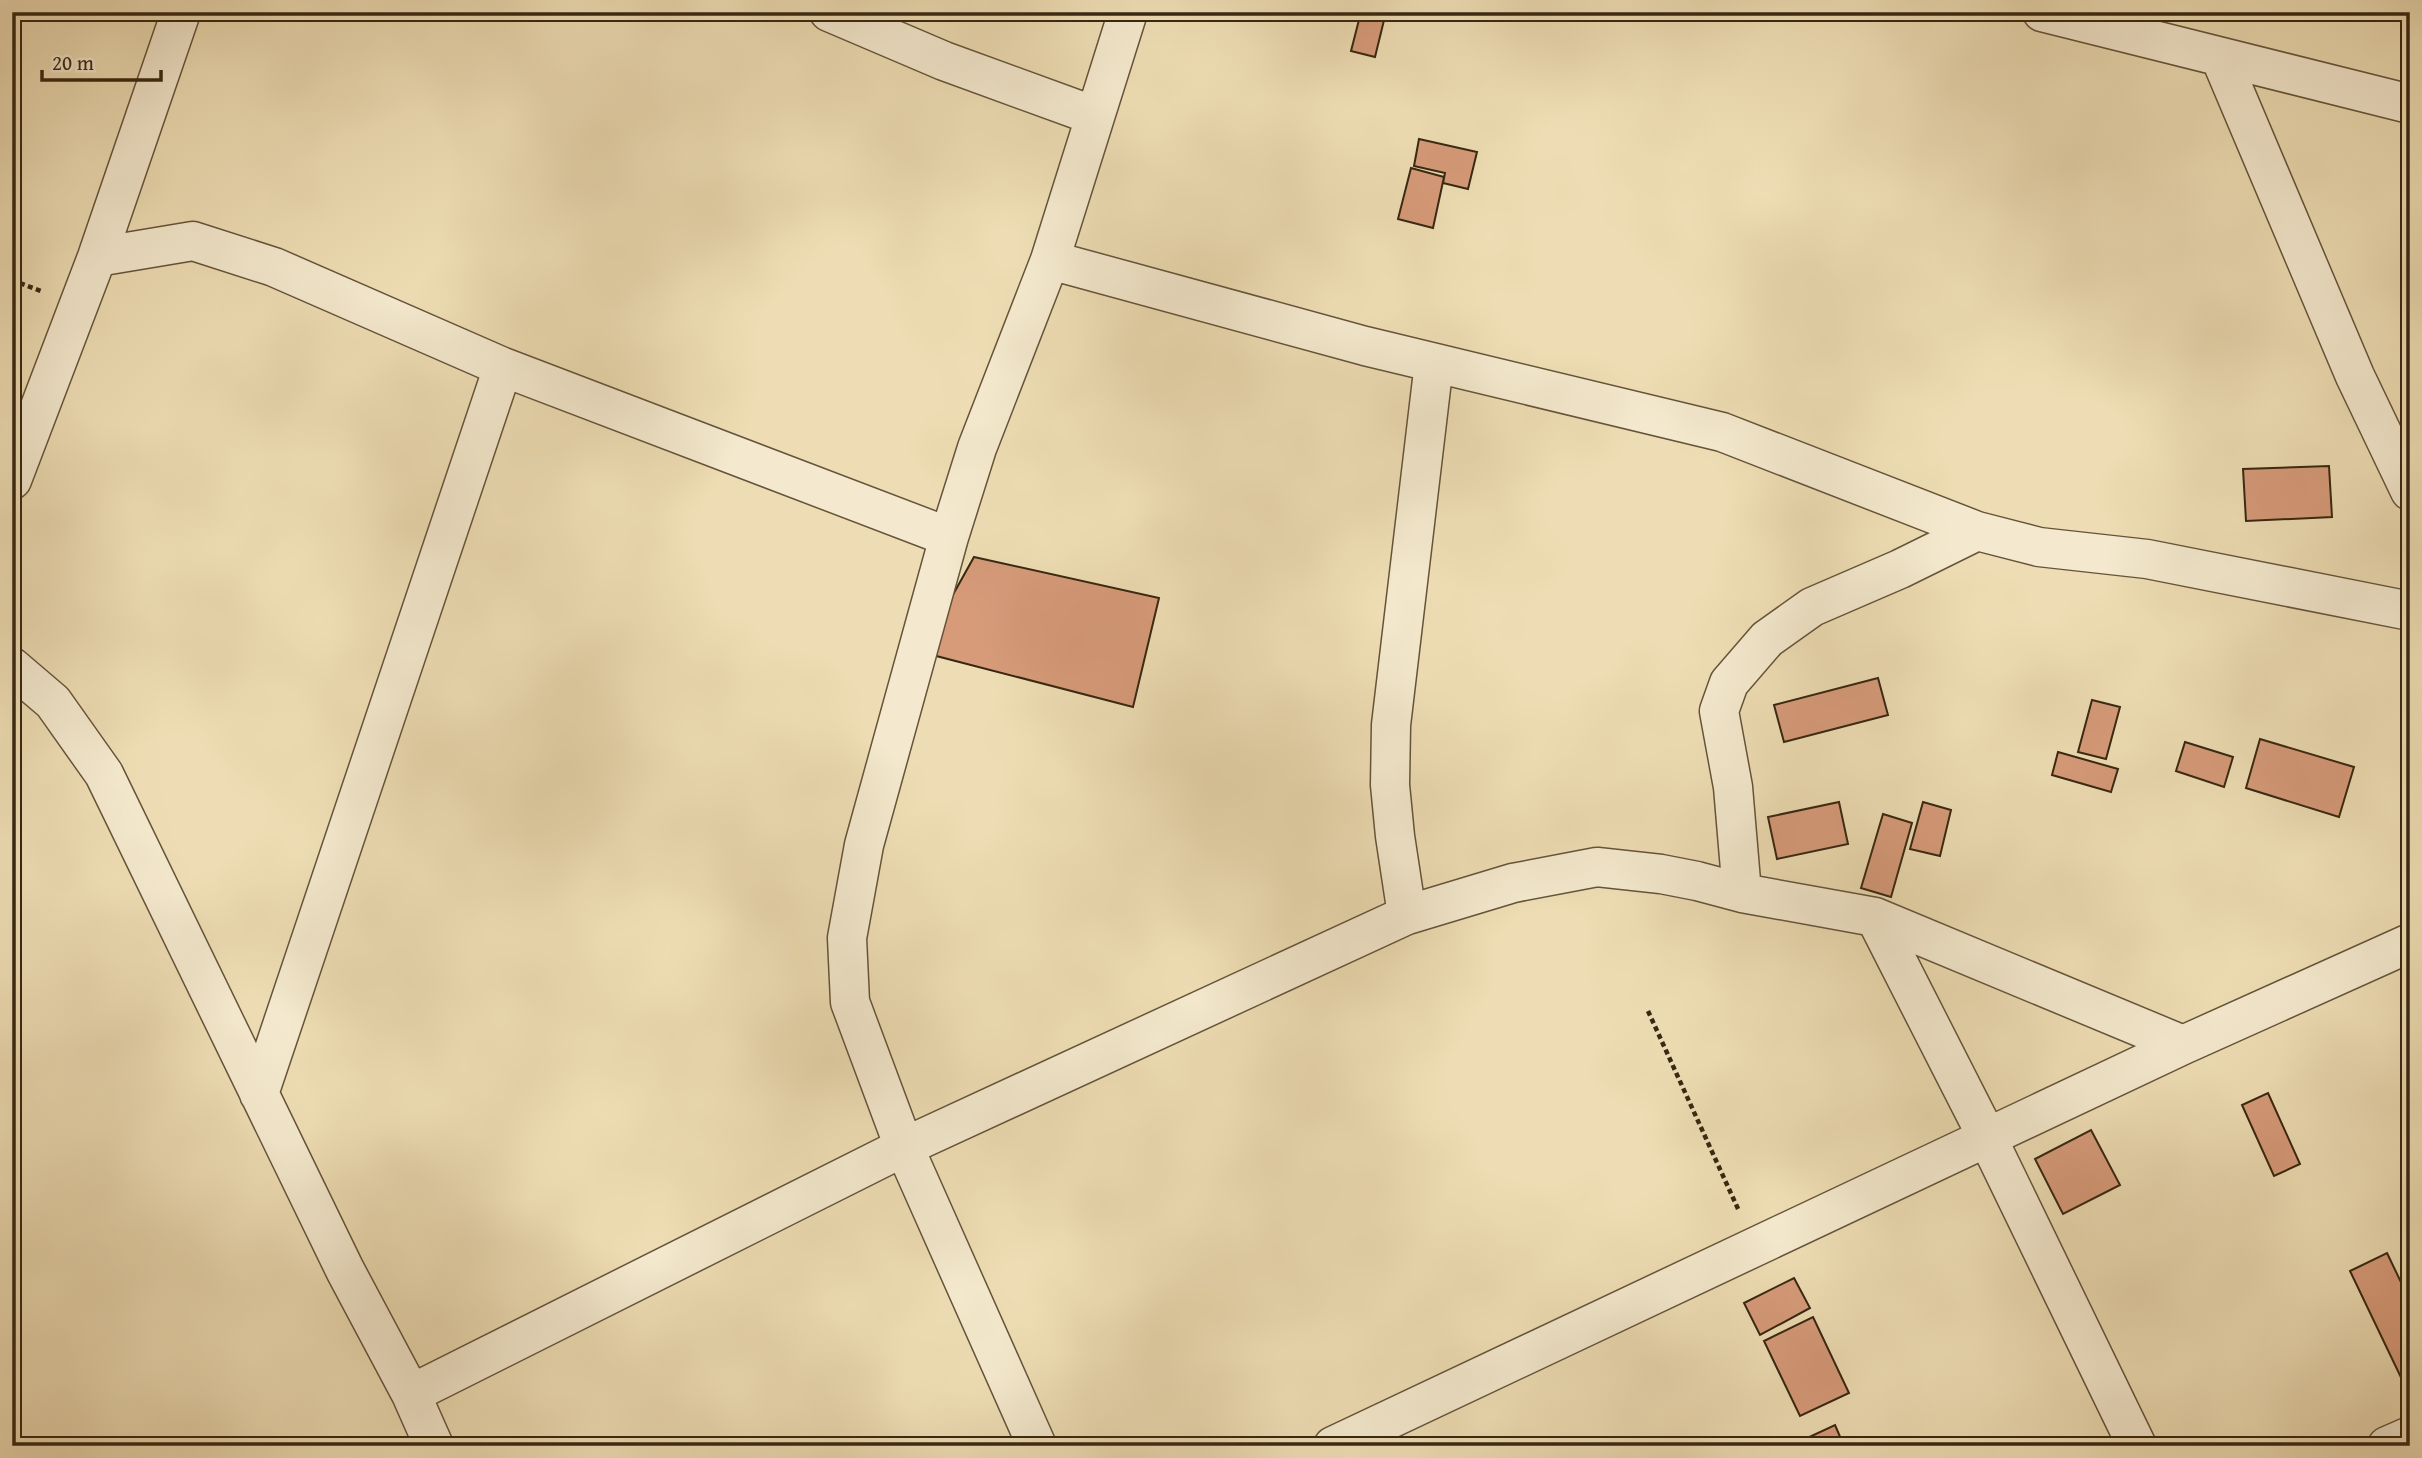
<svg xmlns="http://www.w3.org/2000/svg" width="2422" height="1458" font-family="'Gentium Book Plus',serif">
<style>
.building{fill:#d79b7a;stroke:#372711;stroke-width:2}
.lines{fill:none;stroke-linecap:round;stroke-linejoin:round}
.minor-casing{stroke:#65543a;stroke-width:41}
.path{stroke:#372711;stroke-width:4.5;stroke-dasharray:5 3.5;stroke-linecap:butt}
.minor{stroke:#f4e9ce;stroke-width:38}
</style>
<rect width="100%" height="100%" fill="#eeddb4"/>
<filter id="stains"><feTurbulence type="fractalNoise" baseFrequency=".00286" numOctaves="4"/><feColorMatrix values="0 0 0 0 .2 0 0 0 0 .09 0 0 0 0 .02 0 0 0 .5 -.17"/></filter>
<radialGradient id="worn" r=".72"><stop offset=".6" stop-color="#630" stop-opacity="0"/><stop offset="1" stop-color="#630" stop-opacity=".3"/></radialGradient>
<path class="building" d="M1361,12h25l-11,45 -24,-6z
M1419,139l58,13 -9,37 -25,-6 2,-10 -31,-7z
M1411,168l33,9 -11,51 -35,-9z
M2329,466l3,51 -86,4 -3,-52z
M974,557l185,41 -26,109 -212,-55z
M1878,678l10,37 -104,27 -10,-37z
M2092,700l28,7 -14,52 -28,-7z
M2260,739l94,28 -15,50 -93,-29z
M2185,742l48,15 -9,30 -48,-16z
M2058,752l60,17 -7,23 -59,-17z
M1839,802l9,42 -71,15 -9,-42z
M1923,802l28,8 -11,46 -30,-7z
M1883,814l29,9 -21,74 -30,-9z
M2268,1093l32,71 -26,12 -32,-71z
M2091,1130l29,55 -57,29 -28,-55z
M2387,1253l23,48v88l-3,1 -57,-119z
M1794,1278l16,30 -50,27 -16,-32z
M1813,1317l36,76 -49,23 -36,-75z
M1835,1425l9,21h-54z"/>
<g class="lines">
<g class="minor-casing">
<path id="minor" d="M829,12l115,49 151,55
M2042,12l368,92
M2220,57l135,319 55,115
M97,257l96,-16 81,26 229,100 446,170
M1050,260l315,86 357,86 255,99 62,16 108,12 263,52
M12,480l85,-223 84,-245
M12,667l41,35 51,72 241,496 66,124 23,52
M1742,893l-9,-106 -14,-76 10,-28 38,-44 45,-32 88,-38 77,-38
M1407,915l-12,-79 -5,-51 1,-60 43,-362
M1875,917l112,220 150,309
M259,1094l244,-727
M411,1394l493,-247 503,-232 106,-32 84,-16 64,7 36,7 45,12 133,24 308,128
M1037,1446l-133,-299 -54,-145 -3,-64 17,-93 85,-308 28,-89 73,-188 78,-248
M1333,1446l850,-401 227,-102
M2387,1446l23,-10"/>
</g>
<path class="path" d="M12,280l29,11
M1648,1011l91,200"/>
<use href="#minor" class="minor"/>
</g>
<rect width="2422" height="1458" fill="none" stroke="#eeddb4" stroke-width="42"/>
<rect x="14" y="14" width="2394" height="1430" fill="none" stroke="#372711" stroke-width="3.5"/>
<rect x="21" y="21" width="2380" height="1416" fill="none" stroke="#372711" stroke-width="2"/>
<path d="M42 70v10h119v-10" fill="none" stroke="#372711" stroke-width="3.5"/>
<text x="52" y="70" font-size="21" fill="#372711" stroke="#f4e9ce" stroke-width="5" paint-order="stroke">20 m</text>
<rect width="100%" height="100%" filter="url(#stains)"/>
<rect width="100%" height="100%" fill="url(#worn)"/>
</svg>
